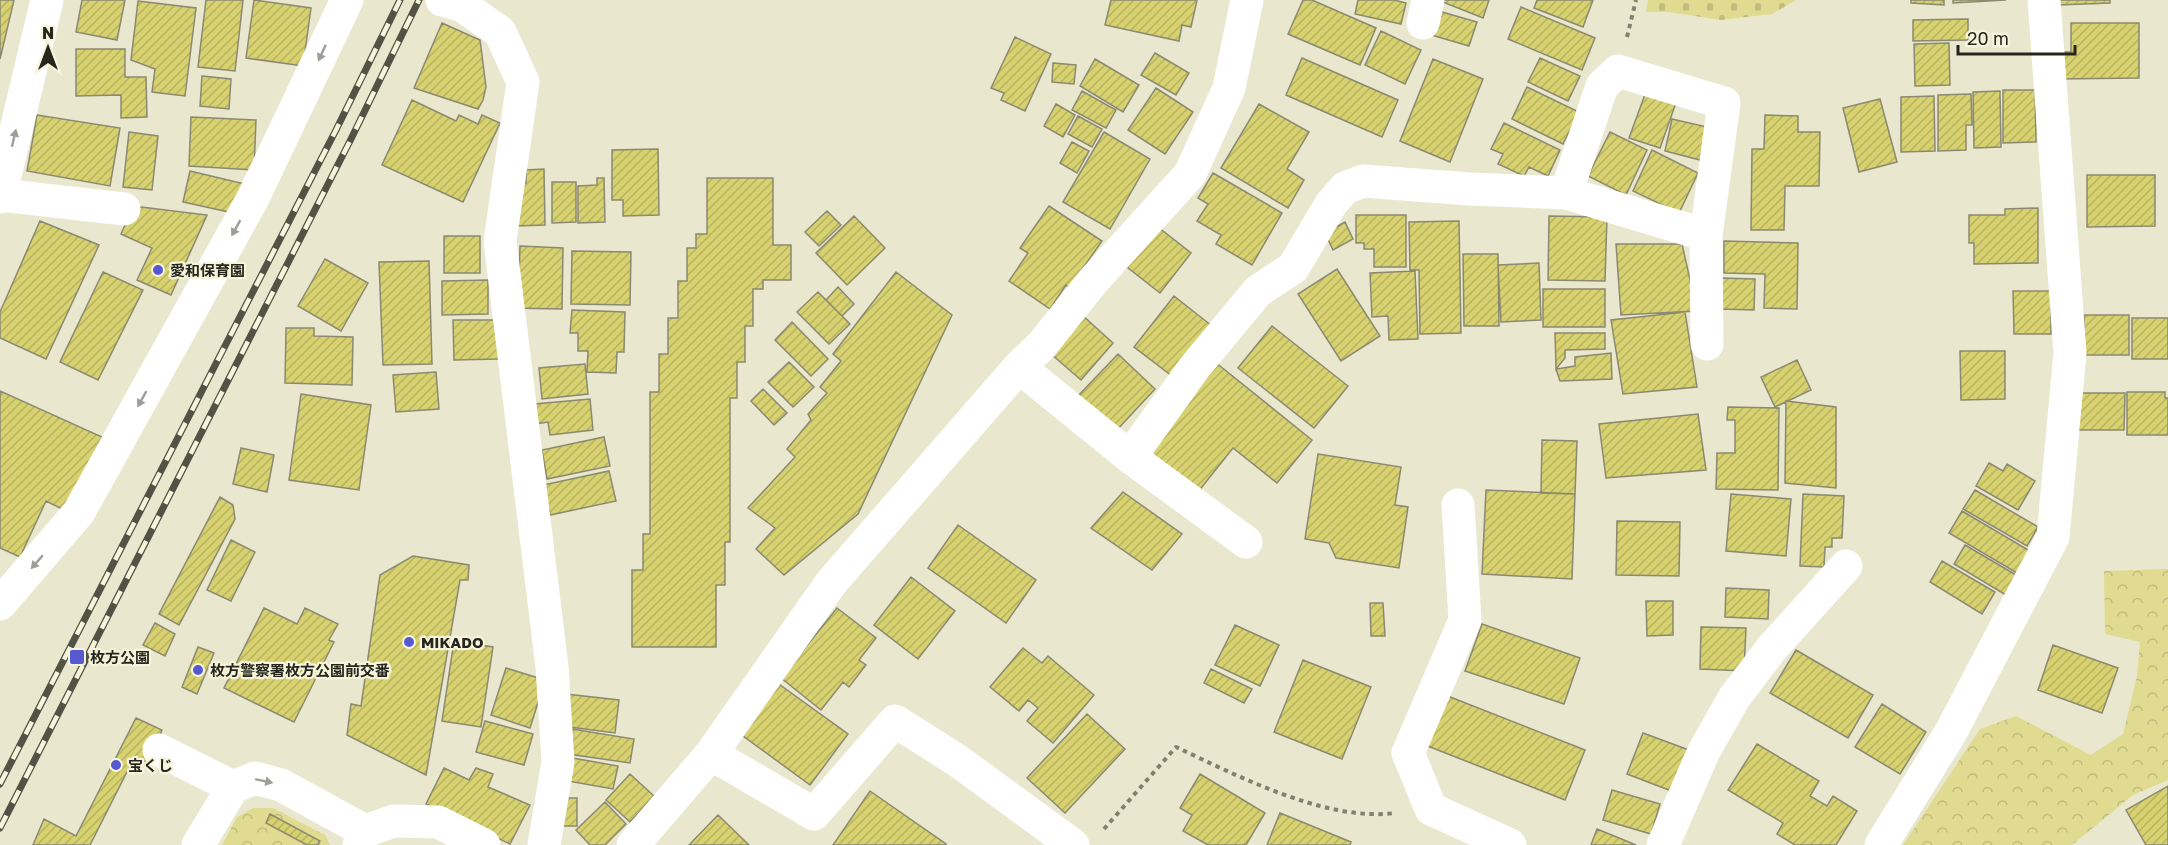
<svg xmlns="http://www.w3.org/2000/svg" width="2168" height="845" font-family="'Golos Text','Noto Sans JP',sans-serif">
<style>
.forest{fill:url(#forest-crowns)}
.cemetery{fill:url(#cemetery-stones)}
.building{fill:url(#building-hatch);stroke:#8a8972;stroke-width:1.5}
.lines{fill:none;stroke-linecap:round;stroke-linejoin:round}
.path{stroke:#818170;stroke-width:4;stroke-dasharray:4.5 4.5;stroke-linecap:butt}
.minor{stroke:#fff;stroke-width:33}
.rail-casing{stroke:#525245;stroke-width:7}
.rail{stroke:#f6f5dc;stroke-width:4.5;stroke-dasharray:14;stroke-linecap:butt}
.oneway{fill:#9d9d99}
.poi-dot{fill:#5759d0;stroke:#f6f5dc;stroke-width:2}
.labels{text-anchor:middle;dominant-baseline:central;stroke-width:4.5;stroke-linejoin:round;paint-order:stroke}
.poi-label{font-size:15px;font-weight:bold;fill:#26261d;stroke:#f6f5dc;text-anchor:start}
</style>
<defs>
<pattern id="forest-crowns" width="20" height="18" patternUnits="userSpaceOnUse" patternTransform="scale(1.5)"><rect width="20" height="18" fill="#e0db90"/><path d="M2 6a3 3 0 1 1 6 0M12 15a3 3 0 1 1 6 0" fill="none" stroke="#c0bc7c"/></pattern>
<pattern id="cemetery-stones" width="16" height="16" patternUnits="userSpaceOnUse" patternTransform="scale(1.5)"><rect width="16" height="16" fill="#e0db90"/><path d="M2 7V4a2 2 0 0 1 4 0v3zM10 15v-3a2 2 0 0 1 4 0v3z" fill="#c0bc7c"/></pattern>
<pattern id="building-hatch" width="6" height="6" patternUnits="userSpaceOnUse" patternTransform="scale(1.5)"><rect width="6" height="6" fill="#d7d16f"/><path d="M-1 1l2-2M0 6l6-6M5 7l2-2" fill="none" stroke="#b8b360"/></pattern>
</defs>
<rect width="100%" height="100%" fill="#e9e8ce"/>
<path class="forest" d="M2168,569v211l-35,15 -61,50h-169l77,-116 36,-13 75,39 32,-21 14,-58 3,-34 -35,-8 -1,-63z
M253,808h20l52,27 5,10h-108l15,-28z"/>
<path class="cemetery" d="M1648,0h148l-24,14 -51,6 -53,-8h-22z"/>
<path class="building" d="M0,0h14l-14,59z
M82,0h43l-8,40 -41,-8z
M206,0h37l-8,71 -37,-4z
M254,0l57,8 -8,58 -57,-8z
M1111,0h86l-6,27 -9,-2 -3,16 -74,-16z
M1303,0h9l64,28 -16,37 -72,-31z
M1358,0h36l12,3 -5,21 -46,-10z
M1438,0h51l-6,18z
M1537,0h56l-10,27 -49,-19z
M1911,0h33v5l-33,-2z
M1953,0h53l-53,3z
M2058,0h52v3l-52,2z
M138,1l58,7 -11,88 -33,-4 3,-23 -24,-9z
M1521,7l74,31 -13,32 -74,-31z
M1435,10l42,12 -8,24 -41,-12z
M1968,19v21l-55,1v-21z
M442,23l38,17 6,47 -3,13 -5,9 -64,-21z
M2071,23h68v55l-82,1 -1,-27h15z
M1381,31l40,19 -16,34 -40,-19z
M1015,37l36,17 -26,57 -24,-11 3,-7 -13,-5z
M1949,43l1,42 -35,1 -1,-42z
M76,49h49v28h21l1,40 -26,1v-23l-45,1z
M1155,53l34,20 -13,22 -35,-20z
M1302,58l96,42 -16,37 -96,-42z
M1540,58l40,18 -12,25 -40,-19z
M1095,59l44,26 -16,27 -43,-26z
M1433,59l50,20 -33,83 -50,-21z
M1053,63l23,2 -2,19 -22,-2z
M202,76l29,3 -2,30 -29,-3z
M1527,87l52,25 -16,32 -51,-25z
M1156,88l37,24 -28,42 -37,-24z
M1647,89l30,11 -17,48 -31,-10z
M2003,90h32l1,52 -33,1z
M1082,91l34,19 -10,18 -34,-18z
M2000,91l1,56 -27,1 -1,-56z
M1971,94l1,31h-6v25l-28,1v-56z
M1934,96l1,55 -34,1v-55z
M1880,99l17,63 -38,10 -16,-64z
M412,100l44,21 3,-6 19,9 4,-9 18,8 -37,79 -81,-37z
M1056,104l19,11 -12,22 -19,-11z
M1259,104l50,28 -22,37 17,11 -16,28 -67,-40z
M37,115l83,13 -10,58 -83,-15z
M1765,115l33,1v16h22l-1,54h-34l-1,44h-33l1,-81h12z
M1078,116l24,13 -10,18 -24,-13z
M191,117l65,3 -2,50 -65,-4z
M1672,119l35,8 -7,33 -35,-9z
M1504,123l56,27 -12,26 -19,-9 -5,9 -26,-12 5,-10 -12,-5z
M129,132l29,4 -6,54 -29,-3z
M1104,132l46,27 -40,70 -47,-27z
M1610,132l37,18 -21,45 -38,-19z
M1072,142l17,9 -12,22 -17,-10z
M658,149l1,66 -36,1v-16h-11v-50z
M1652,150l46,23 -19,40 -46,-22z
M544,169l1,56 -30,1 -1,-43h12v-13z
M190,171l55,13 -7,30 -55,-12z
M1213,173l69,40 -30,52 -36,-21 5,-9 -24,-14 11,-17 -10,-6z
M2087,175h68v51l-68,1z
M597,178h7l1,44 -27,1v-37l19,-1z
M707,178h66v67h18v35h-28v9h-10v37h-8v36h-8v36h-7v144h-5v43h-9v62h-84v-77h11v-36h7v-142h9v-38h9v-36h10v-37h9v-33h9v-14h11z
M552,182h24v40l-24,1z
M133,206l74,9 -36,80 -34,-15 15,-32 -31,-14z
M1049,206l53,35 -33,47 -3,-3 -16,24 -41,-28 19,-28 -8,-5z
M2038,208v55l-64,1v-21h-5v-28h36v-6z
M827,211l14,14 -22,21 -14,-14z
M1356,215h50v52h-32v-18h-10v-6h-8z
M854,216l31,32 -38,37 -31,-32z
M1549,216l58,1 -2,64 -57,-1z
M40,221l59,24 -53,114 -46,-21v-26z
M1459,221l2,112 -41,1 -1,-64h-9l-1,-48z
M1345,222l8,17 -20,11 -8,-17z
M1158,227l33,26 -31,40 -33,-26z
M444,236h36v37h-36z
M1724,241l74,2 -1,66 -33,-1 1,-34 -41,-1z
M1616,244h66l15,67 -76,4z
M520,246l43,2 -1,61 -53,-1 10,-30z
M572,251l59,1 -1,53 -59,-1z
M1463,254h35l1,72h-35z
M325,259l43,24 -27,48 -43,-25z
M429,261l3,103 -49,1 -4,-103z
M1539,263l2,57 -40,2 -3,-57z
M1337,269l43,67 -39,25 -43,-67z
M1415,271l3,68 -29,1 -1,-24 -16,1 -2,-44z
M103,272l40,18 -45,90 -38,-18z
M896,272l56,43 -94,199 -74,61 -28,-26 19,-21 -27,-20 47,-51 -8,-8 24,-29 -3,-6 19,-21 -7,-6 21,-26 -8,-7z
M1721,278l34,1 -1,31 -34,-1z
M488,280v34l-46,1v-34z
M838,287l16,17 -12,12 -16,-16z
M1543,289h62v38h-62z
M2013,291h38v43h-37z
M818,292l32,32 -21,20 -32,-32z
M1174,296l38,30 -40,50 -38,-29z
M572,310l53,2 -1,40h-7l-1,21 -29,-1 1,-21h-10v-18h-8z
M1685,312l12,75 -74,7 -12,-74z
M1081,314l32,29 -32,37 -30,-26z
M2084,315h45v40h-45z
M2132,318h36v41h-36z
M453,320h45l1,39 -45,1z
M792,322l36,37 -17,17 -36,-36z
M1272,326l76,60 -34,42 -76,-60z
M286,328h28v8l39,1 -1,48 -67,-2z
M1555,333h50v16l-40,1v8l-9,11z
M1960,351h45v48l-44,1z
M1611,353l1,26 -52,2 -4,-12 19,-3v-9z
M1118,354l37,35 -40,43 -38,-35z
M1797,360l14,30 -36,17 -14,-30z
M789,362l25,25 -21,20 -25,-25z
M1215,362l97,78 -35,43 -44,-35 -35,44 -54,-43z
M585,364l3,30 -46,5 -3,-31z
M436,372l3,37 -43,3 -3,-37z
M763,389l24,24 -13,12 -23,-24z
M0,391l102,46 -38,73 -18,-9 -26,56 -20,-9z
M2127,392h38v6h3v37h-41z
M2080,393h45l-1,37h-45z
M301,394l70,11 -12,85 -70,-10z
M590,399l3,31 -43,5 -2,-13 -12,2 -2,-20z
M1786,401l50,6v81l-51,-5z
M1728,407l51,1 -1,82 -62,-1 1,-36h18v-33h-8z
M1698,414l8,56 -100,8 -7,-54z
M604,437l6,29 -63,13 -5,-29z
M1542,440l35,1 -2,53 -34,-1z
M241,448l33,7 -7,37 -34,-8z
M1318,454l83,13 -6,38 13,2 -9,61 -63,-10 -7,-15 -24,-4z
M1989,463l14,8 4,-7 28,17 -17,29 -42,-24z
M609,471l7,30 -66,14 -7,-30z
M1486,490l89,4 -3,85 -90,-5z
M1975,490l63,37 -11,19 -64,-37z
M1123,492l59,42 -30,36 -61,-42z
M1731,494l60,5 -5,57 -60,-5z
M1803,494l41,2 -2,42h-10v9h-7l-1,20 -24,-1z
M220,497l13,8 2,14 -56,106 -20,-11z
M1962,511l68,40 -13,22 -68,-40z
M1617,521l63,1 -1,54 -63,-1z
M958,525l78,55 -30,43 -78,-55z
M231,540l24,12 -24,49 -24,-11z
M1965,545l58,34 -12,19 -57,-34z
M413,556l56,9 -1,15h-8l-34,195 -79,-40 4,-31 10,2 19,-131z
M1942,561l53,31 -13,22 -52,-32z
M911,577l44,34 -37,48 -44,-34z
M1726,588l43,2 -1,29 -43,-2z
M1646,601h27v34l-26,1z
M1370,603h13l2,33h-14z
M264,608l33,16 8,-16 33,16 -9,16 5,2 -40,80 -70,-34z
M837,608l39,30 -17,22 7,5 -17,22 -6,-5 -22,28 -40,-32z
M155,623l20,11 -10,22 -22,-11z
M1482,624l98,34 -16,46 -99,-33z
M1235,625l44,20 -19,41 -45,-21z
M1701,627l45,1 -2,43 -44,-2z
M454,641l39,6 -12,80 -39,-6z
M2053,645l65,23 -16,45 -64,-23z
M198,647l16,6 -17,41 -15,-7z
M1023,648l19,15 6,-7 46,39 -41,48 -26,-22 11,-13 -10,-8 -9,11 -29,-24z
M1796,650l77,45 -25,43 -78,-45z
M1303,660l68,27 -29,72 -68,-27z
M506,668l39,12 -15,48 -39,-13z
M1211,669l41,20 -8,14 -40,-20z
M776,682l72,52 -38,51 -71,-52z
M1440,693l145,57 -20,50 -145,-57z
M566,694l53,6 -4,33 -53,-7z
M1882,704l44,28 -26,42 -45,-27z
M1087,714l38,35 -60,64 -38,-35z
M136,718l26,12 -15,33 -12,-7 -45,89h-57l11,-26 32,17z
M485,721l48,13 -9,31 -48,-13z
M572,729l62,10 -4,24 -62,-9z
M1643,733l46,17 -15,42 -47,-18z
M1757,744l62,37 -9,15 17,10 6,-10 24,15 -21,34h-41l-18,-11 6,-11 -55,-33z
M567,757l51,9 -5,23 -51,-9z
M444,768l25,12 7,-12 17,6 -5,13 42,18 -20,39 -84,-40z
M630,774l24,22 -24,26 -24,-22z
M1200,774l65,39 -19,32h-38l-25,-14 9,-16 -12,-7z
M2168,786v59h-22l-20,-35z
M1612,790l48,14 -9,30 -48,-14z
M870,791l76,53v1h-113z
M554,798h23v28h-23z
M605,802l21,22 -21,21h-15l-14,-15z
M1280,813l71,29 -1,3h-83z
M270,814l50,27 -2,4h-11l-41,-22z
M718,815l31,30h-60z
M1597,829l39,16h-45z"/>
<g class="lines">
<path class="path" d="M1627,37l9,-37
M1104,829l72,-82c62,29 150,75 219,66"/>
<path class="minor" d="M442,0l21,6 37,26 23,50 -23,159 52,426 6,95 -14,83
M1423,23l5,-23
M1566,193l36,-107 16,-15 106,32 -18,132
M0,195l124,14
M0,197l47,-197
M1019,367l111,90 116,85
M1130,457l64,-89 64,-77 35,-23 38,-64 14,-16 18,-7 107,8 96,4 140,42 1,109
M1458,505l7,115 -57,133 23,56 79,36
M0,604l79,-92 174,-314 94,-198
M159,750l74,37
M711,754l120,-171 188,-216 23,-22 51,-64 97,-107 39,-86 18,-88
M365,831l29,-10 44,1 46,23
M198,845l35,-58 22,-9 26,7 84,46 -6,14
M633,845l78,-91 103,60 81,-93 63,40 115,84
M1663,845l40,-92 31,-55 38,-50 74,-82
M1881,845l70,-113 102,-195 17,-184 -26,-353"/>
<g class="rail-casing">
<path id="rail" d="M0,784l336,-654 64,-130
M0,828l351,-689 68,-139"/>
</g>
<use href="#rail" class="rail"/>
</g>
<defs><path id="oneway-solid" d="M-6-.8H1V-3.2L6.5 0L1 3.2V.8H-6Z" transform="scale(1.5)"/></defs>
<g class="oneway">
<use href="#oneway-solid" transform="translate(322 53) rotate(115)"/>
<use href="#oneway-solid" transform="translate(14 138) rotate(-77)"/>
<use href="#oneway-solid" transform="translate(236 228) rotate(119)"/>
<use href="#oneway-solid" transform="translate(142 399) rotate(119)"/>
<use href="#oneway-solid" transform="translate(37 562) rotate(131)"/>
<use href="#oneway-solid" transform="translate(264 781) rotate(12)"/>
</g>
<g class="poi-dot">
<circle cx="158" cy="270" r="6"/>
<circle cx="409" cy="642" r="6"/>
<rect x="69" y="649" width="16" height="16" rx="3"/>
<circle cx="198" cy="670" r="6"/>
<circle cx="116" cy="765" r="6"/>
</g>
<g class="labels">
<g class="poi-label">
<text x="170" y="270">愛和保育園</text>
<text x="421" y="642">MIKADO</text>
<text x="90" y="657">枚方公園</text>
<text x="210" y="670">枚方警察署枚方公園前交番</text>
<text x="128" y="765">宝くじ</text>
</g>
</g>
<g transform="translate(48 48)" stroke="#f6f5dc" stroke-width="4.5" paint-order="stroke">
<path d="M0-4.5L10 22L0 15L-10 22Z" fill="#26261d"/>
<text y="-9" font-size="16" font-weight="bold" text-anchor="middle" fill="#26261d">N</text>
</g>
<path d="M1958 45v9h117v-9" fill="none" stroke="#26261d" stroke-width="3"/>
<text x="1967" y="45" font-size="18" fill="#26261d" stroke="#f6f5dc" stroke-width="4.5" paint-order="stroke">20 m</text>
</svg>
